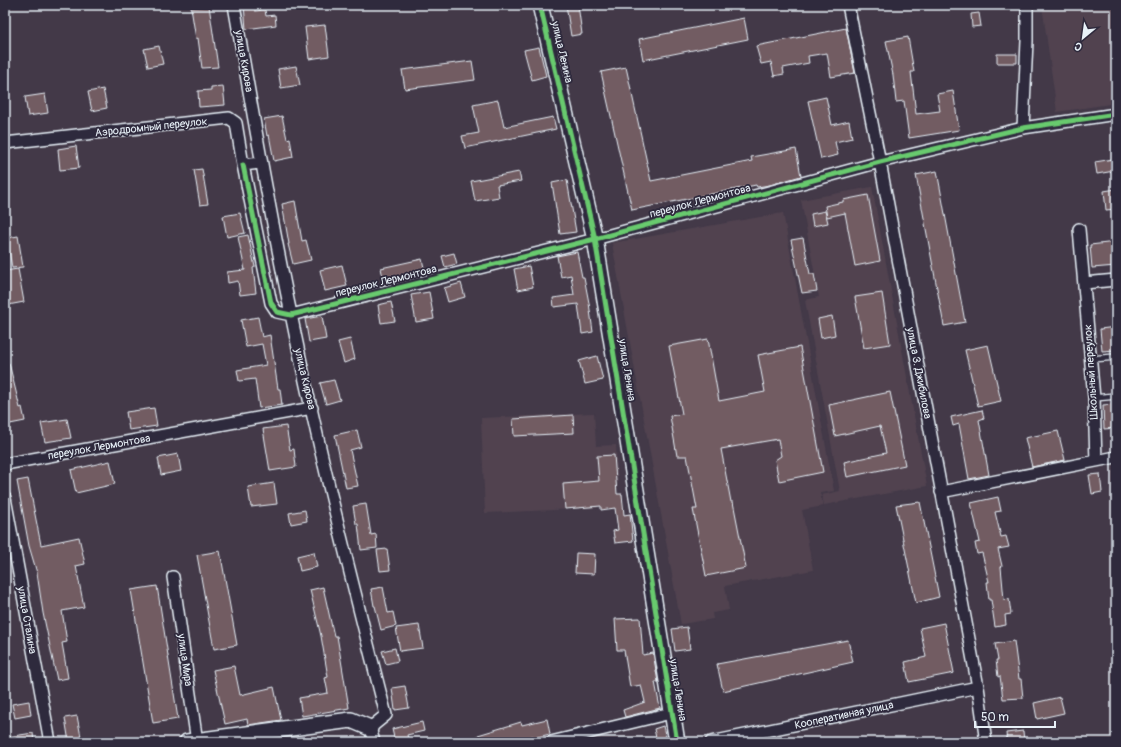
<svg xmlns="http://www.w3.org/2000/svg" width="1121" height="747" font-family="Pangolin,sans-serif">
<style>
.built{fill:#514350}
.building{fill:#725b62;stroke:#e8f1f8}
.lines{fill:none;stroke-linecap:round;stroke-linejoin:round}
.lane-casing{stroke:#e8f1f8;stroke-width:8}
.street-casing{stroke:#e8f1f8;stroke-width:14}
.secondary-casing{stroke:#e8f1f8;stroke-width:18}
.lane{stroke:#2f2a3d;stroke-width:5.5}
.street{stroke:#2f2a3d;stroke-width:11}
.secondary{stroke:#2f2a3d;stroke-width:15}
.cycleway-casing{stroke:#2f2a3d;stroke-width:8}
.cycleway{stroke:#67ca6e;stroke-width:5}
.labels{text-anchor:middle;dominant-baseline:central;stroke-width:3.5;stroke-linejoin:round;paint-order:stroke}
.street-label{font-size:11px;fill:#e8f1f8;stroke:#2f2a3d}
</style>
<rect width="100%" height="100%" fill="#433948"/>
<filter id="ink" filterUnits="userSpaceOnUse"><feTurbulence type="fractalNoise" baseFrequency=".025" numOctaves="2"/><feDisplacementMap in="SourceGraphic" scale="8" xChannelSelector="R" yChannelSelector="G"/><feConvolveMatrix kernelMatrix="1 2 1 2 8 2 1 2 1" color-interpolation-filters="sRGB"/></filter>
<g filter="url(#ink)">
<path class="built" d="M1042,5h74v98l-59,9z
M872,187l55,299 -103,19 -2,-10 18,-4 -35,-191 14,-3 -18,-97z
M783,213l51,278 -14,2 3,13 -21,4 11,60 -88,16 4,24 -17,3 1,6 -32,5 -69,-381z
M594,413l2,33 20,-1 2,44 -22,1 1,18 -112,5 -4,-95z"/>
<path class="building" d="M244,5h10l1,6 10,-1 1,6 9,-1 1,10 -30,4z
M566,5h12l4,29 -11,2z
M209,6l9,61 -16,1 -4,-30 -2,1 -5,-31z
M979,13l2,13 -9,1 -1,-13z
M744,18l4,21 -105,21 -4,-21z
M325,25l4,31 -20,3 -4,-32z
M846,28l9,45 -24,4 -4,-24 -19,3 1,7 -26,5 1,6 -10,2 -3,-14 -10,2 -5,-18z
M908,37l6,35h-3l5,42 24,-3 -3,-17 16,-3 6,39 -50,8 -5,-37 -8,1 -3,-27 -7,-34z
M159,46l4,18 -15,3 -4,-18z
M539,47l7,29 -14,4 -8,-30z
M997,54h20v9h-20z
M472,61l3,19 -70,9 -3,-19z
M296,66l4,19 -19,3 -3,-19z
M626,67l25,114 101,-20 -1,-4 45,-8 5,27 -31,9 -13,2 -1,-2 -124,25 -31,-138z
M223,86l2,19 -26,2 -1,-16 13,-1v-3z
M103,89l4,19 -15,3 -4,-19z
M45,94l3,19 -20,3 -3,-19z
M826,97l6,28 17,-4 3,17 -17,4 3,13 -17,4 -13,-58z
M498,100l6,27 49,-10 3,12 -91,19 -3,-12 17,-3 -6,-28z
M282,116l5,23 3,-1 3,19 -19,4 -5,-26 -2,1 -3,-17z
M76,146l3,22 -19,2 -2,-21z
M1113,159l1,12 -17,3 -2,-12z
M202,169l6,35 -8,1 -6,-35z
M937,171l28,151 -21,4 -28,-151z
M519,172l2,9 -24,4 2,12 -24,4 -4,-20z
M567,180l9,52 -16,2 -8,-51z
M1116,189v20l-10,1 -2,-19z
M868,195l12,66 -25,5 -10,-53 -18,4 -2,-11 18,-4v-2z
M295,201l7,40 4,-1 5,20 -18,4 -5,-20h1l-7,-40z
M825,211l3,12 -15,3 -2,-12z
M240,213l5,20 -18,4 -4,-21z
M248,235l7,32 -2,1 3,25 -16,2 -2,-14 -10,2 -1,-11 18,-2 -7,-33z
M18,236l5,31 -11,1 -5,-30z
M803,238l7,36h4l3,17 -15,2 -11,-53z
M1116,242v24l-24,2 -2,-23z
M577,252l5,25h2l5,26 4,29 -11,2 -4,-30 -24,3 -1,-9 21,-3 -3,-20 -10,2 -4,-21z
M454,253l3,11 -12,3 -3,-11z
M422,259l3,13 -41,10 -3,-14z
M342,265l5,21 -22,5 -5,-21z
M529,266l4,21 -15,3 -4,-21z
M18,269l6,33 -16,3 -3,-22v-12z
M461,283l4,14 -17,5 -4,-14z
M429,292l5,27 -18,3 -5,-27z
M882,293l8,51 -26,4 -9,-51z
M391,302l4,19 -14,2 -3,-18z
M322,316l4,23 -17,3 -4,-23z
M832,316l3,19 -14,3 -3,-19z
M258,317l4,20 8,-2 8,54h2l2,16 -23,3 -4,-29 -16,2 -2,-11 29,-5 -4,-21 -16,3 -5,-27z
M1116,327v23l-14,1 -2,-22z
M350,339l5,20 -11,4 -6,-21z
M708,339l11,62 46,-9 -7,-37 42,-8 23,125 -44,9 -4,-21 6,-4 -3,-17 -57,10 10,53h2l13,66 -40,8 -13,-67h4l-10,-53h-10l-7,-40 12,-2 -13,-68z
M988,345l13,56 -23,5 -13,-56z
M597,356l6,24 -18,4 -6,-23z
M5,363h4l11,45 2,-1 3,14 -20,4z
M334,380l6,20 -14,4 -6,-21z
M890,392l15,73 -58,12 -3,-15 42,-9 -6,-27 -45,10 -6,-31z
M1116,404v24l-12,1 -1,-24z
M154,408l3,18 -28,4 -3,-18z
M982,410l2,8 -5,2 10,55 -20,4 -10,-55 -6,2 -2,-9z
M573,415l1,18 -60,3 -1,-17z
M67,419l4,19 -26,4 -4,-19z
M286,426l4,24 4,-1 2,18 -26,4 -7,-42z
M357,430l4,17 -11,3 8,36 -12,2 -11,-53z
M1058,431l7,29 -33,7 -7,-29z
M178,454l3,17 -20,4 -3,-17z
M614,455l3,39h5l2,21 6,-1 3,27 -18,2 -2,-12 5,-1 -3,-22 -14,2v-4l-36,3 -2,-25 36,-3 -2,-25z
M110,461l5,23 -39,9 -5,-23z
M1100,474l2,18 -10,2 -3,-19z
M28,479l13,66 38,-8 6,27 -9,2 8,41 -22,4 5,31 -5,1 6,35 -11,2 -14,-67 -6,-40 -8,-27 -12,-65z
M274,483l3,21 -26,3 -3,-20z
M998,497l3,14 -6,1 6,25 5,-1 3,11 -11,2 4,17 -1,1 3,33 5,-1 2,15 -6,1 1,10 -11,2 -4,-27h-2l-2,-18h2l-7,-29 -5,1 -2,-11 5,-1 -9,-39z
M920,502l19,95 -23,6 -20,-98z
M366,504l5,31 5,-1 1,14 -16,2 -3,-26h-2l-3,-18z
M305,510l2,11 -16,3 -2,-11z
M387,549l3,21 -10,1 -3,-21z
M220,551l17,94 -23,4 -17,-94z
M314,552l3,15 -17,4 -3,-15z
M576,553l19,1 -1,20 -19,-1z
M157,586l21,133 -25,4 -22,-133z
M323,587l11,49h3l12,72 -47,8 -3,-18 29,-5 -3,-15 3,-1 -7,-41 -11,-46z
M383,587l5,26 5,-1 3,14 -15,4 -6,-24h-1l-3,-17z
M640,618l3,37 10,-2 5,29h-3l5,26 -35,9 -2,-7 22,-8 -4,-17 -11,2 -6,-37h-7l-2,-31z
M944,623l10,50 -45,9 -4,-20 21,-5 -6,-29z
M419,625l4,23 -23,3 -4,-23z
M687,627l3,22 -15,2 -3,-22z
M848,640l5,22 -130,29 -6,-27z
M1014,641l5,38h2l2,19 -20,1 -3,-23 -2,1 -2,-17h2l-3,-16z
M395,648l3,13 -12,3 -4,-13z
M234,666l6,29 34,-8 7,33 -33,5 -1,-6 -22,5 -12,-54z
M405,686l4,22 -14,2 -3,-22z
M1060,697l4,16 -27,6 -3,-16z
M29,701l2,14 -16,3 -3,-14z
M77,716l5,26h-13l-4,-24z
M547,719l3,15 -16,4 -1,-2 -25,6h-28l-2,-7 43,-13 1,3z
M422,722l2,9 -17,4 2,7h-14l-3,-13z
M663,726l3,13 -9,3 -3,-13z
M1023,731l1,11h-17l-1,-9z
M33,733l1,9h-26l-1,-5z"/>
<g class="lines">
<g class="lane-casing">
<path id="lane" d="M1091,359l25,-2
M1094,398l22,-2"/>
</g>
<g class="street-casing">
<path id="street" d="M234,5c18,103 35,206 57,309 27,134 61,268 95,401l-16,13 4,14
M848,5l32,157 98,525 8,55
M1023,128l4,-87v-36
M5,143l224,-25 7,5 7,42 18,-2
M243,165l28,138 6,9 14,3 304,-76 285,-77 143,-34 93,-14
M1079,229l15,169 2,63
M1084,283l32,-3
M5,464l307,-56
M941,492l175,-35
M5,498l45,244
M173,577l24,165
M551,742l120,-29
M711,742l267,-55"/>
</g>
<g class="secondary-casing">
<path id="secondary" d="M540,5l55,234 82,503
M187,742l164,-22 19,8"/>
</g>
<use href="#lane" class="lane"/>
<use href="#street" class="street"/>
<use href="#secondary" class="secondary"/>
<g class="cycleway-casing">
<path id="cycleway" d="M540,5l55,234 82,503
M243,165l28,138 6,9 14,3 304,-76 285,-77 143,-34 93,-14"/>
</g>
<use href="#cycleway" class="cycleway"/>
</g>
</g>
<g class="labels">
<g class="street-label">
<text transform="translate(562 52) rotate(77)">улица Ленина</text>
<text transform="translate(244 61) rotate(80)">улица Кирова</text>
<text transform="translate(151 127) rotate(-6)">Аэродромный переулок</text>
<text transform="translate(700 201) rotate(-15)">переулок Лермонтова</text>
<text transform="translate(386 281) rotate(-14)">переулок Лермонтова</text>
<text transform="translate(627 370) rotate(81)">улица Ленина</text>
<text transform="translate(1091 372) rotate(-94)">Школьный переулок</text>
<text transform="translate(919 373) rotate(79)">улица З. Джибилова</text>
<text transform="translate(305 379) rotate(77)">улица Кирова</text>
<text transform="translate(99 447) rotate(-10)">переулок Лермонтова</text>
<text transform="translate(27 620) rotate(80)">улица Сталина</text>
<text transform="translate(185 660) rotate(82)">улица Мира</text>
<text transform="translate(678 690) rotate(81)">улица Ленина</text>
<text transform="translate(844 715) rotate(-12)">Кооперативная улица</text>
</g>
</g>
<rect width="1121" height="747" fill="none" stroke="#2f2a3d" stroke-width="20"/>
<rect x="10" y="10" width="1101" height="727" fill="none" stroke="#e8f1f8" stroke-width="1.5" filter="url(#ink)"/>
<g transform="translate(1083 38) rotate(209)" stroke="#2f2a3d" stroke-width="3" paint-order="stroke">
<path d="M0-3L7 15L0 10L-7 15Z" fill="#e8f1f8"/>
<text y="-6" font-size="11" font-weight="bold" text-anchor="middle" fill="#e8f1f8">С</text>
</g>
<path d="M975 721v6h80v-6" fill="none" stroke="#e8f1f8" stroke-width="2"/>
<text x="981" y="721" font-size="12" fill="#e8f1f8" stroke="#2f2a3d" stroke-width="3" paint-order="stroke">50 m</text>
</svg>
